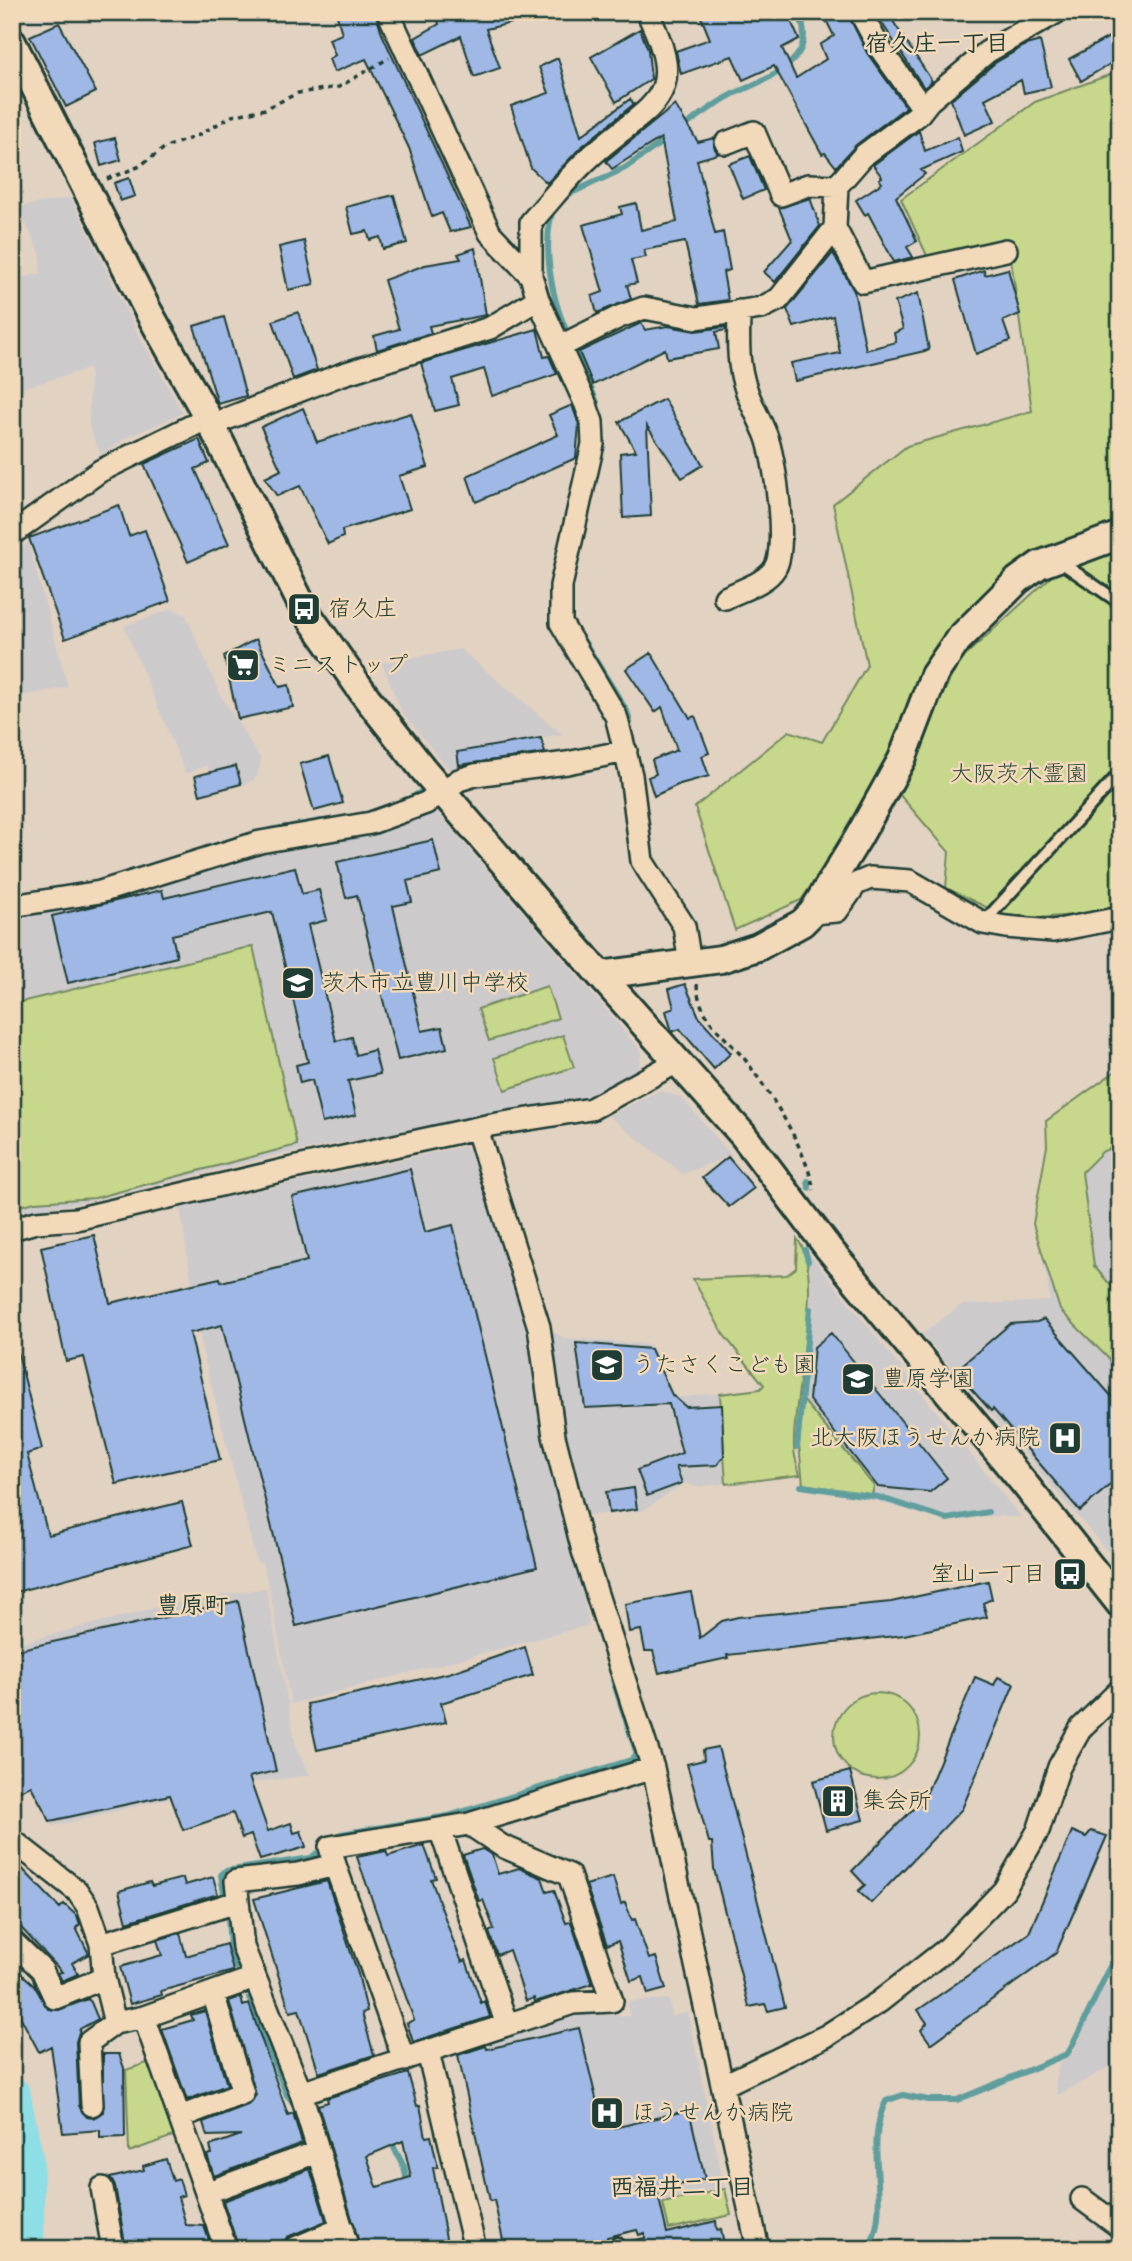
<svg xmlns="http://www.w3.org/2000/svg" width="1132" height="2261" font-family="'Balsamiq Sans','Klee One',sans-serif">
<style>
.built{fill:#cdcacc}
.green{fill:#c7d78b;stroke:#738a60;stroke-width:2}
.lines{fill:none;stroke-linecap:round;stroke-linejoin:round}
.stream{stroke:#619e9e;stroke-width:6}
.river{stroke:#8ddee5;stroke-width:37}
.building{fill:#9fb8e5;stroke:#1f3d34;stroke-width:2;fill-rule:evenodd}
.service-casing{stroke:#1f3d34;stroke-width:16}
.minor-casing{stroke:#1f3d34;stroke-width:26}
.tertiary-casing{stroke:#1f3d34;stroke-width:32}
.path{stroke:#1f3d34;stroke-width:3.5;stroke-dasharray:5 5;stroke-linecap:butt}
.service{stroke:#f2d9b9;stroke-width:10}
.minor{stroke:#f2d9b9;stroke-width:21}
.tertiary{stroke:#f2d9b9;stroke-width:26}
.labels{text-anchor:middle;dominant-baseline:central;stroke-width:5;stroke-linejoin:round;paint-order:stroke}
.poi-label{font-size:23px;fill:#1f3d34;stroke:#f2d9b9;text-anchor:start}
.park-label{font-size:23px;fill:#304c3d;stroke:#f2d9b9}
.neighbourhood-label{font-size:24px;font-weight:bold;fill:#1f3d34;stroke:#f2d9b9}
</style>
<rect width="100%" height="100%" fill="#e1d2c2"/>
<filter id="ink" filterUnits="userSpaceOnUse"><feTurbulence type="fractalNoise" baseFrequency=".0143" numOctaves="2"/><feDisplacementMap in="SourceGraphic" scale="14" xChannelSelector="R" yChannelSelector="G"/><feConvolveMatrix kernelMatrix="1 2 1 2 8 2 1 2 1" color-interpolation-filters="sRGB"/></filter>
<g filter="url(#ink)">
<path class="built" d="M71,198l67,136 45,79 -57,25 -25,17 -12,-29 1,-58 -78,23v-111l28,-6 1,-19 -23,-48z
M28,542l40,145 -56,11v-141z
M172,609l14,6 34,80 41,65 -4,17 -14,9 -6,-22 -27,10 -3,-9 -21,9 -62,-148z
M460,649l102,85 -76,13 -1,15 -35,9 -48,-59 -20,-49z
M435,809l207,243 -6,23 -54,23 -304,57 -192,47 -74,11v-300l222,-57z
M660,1090l22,8 49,57 -48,19 -75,-58z
M1120,1130v412l-12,10 -186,-218 39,-29 89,-4 -10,-67 9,-87z
M464,1146l10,6 9,38 50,151 56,284 -298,79 -22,-118 -7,-24 -5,1 -55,-214 -22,-142z
M797,1239l7,8 217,270 -42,-1 -32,6 -74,-22 -71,-11 3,-10 -6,-34 12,-133 -3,-25 1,21 -15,140 6,27 -104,12 -11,-4 -43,28 -61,5 -21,-102 -11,-84 16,8 86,7 23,53 86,-9 4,-4 -41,-51 -30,-55 94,-4 9,-7z
M266,1588l31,163 13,24 -98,13 -159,38 -41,-69v-112l159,-41z
M1102,1985l15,2 3,6v68l-62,34 -3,-15 5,-18 14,-10z
M669,1999l3,18 16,-5 36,175 -188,46 -48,-194 97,-25 45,2 -3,-14z"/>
<path class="green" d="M1120,71v449l-77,29 -108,105 -60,141 -74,105 -66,30 -40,-123 94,-76 33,11 45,-77 -34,-161 74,-58 125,-35 -23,-166 -80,15 -28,-61 134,-97z
M1120,549v357l-33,8 -74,6 -67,-32 3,-36 -50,-58 58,-131 97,-89z
M253,946l44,199 -202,53 -60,4 -23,6v-204z
M547,986l11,32 -69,23 -11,-32z
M563,1035l11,32 -69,23 -11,-32z
M1120,1068v77l-17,6 -21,21 12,94 26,30v68h-6l-54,-54 -27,-86 14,-78 -1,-25z
M797,1239c30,33 -6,163 -3,209 0,9 4,18 6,27l-74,9 -6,-90 40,-5 4,-4 -41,-51 -30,-55 94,-4 9,-7z
M803,1400l71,86 -2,9 -69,-11 -4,-39z
M834 1736a43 43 0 1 1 86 0a43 43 0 1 1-86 0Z
M150,2062l26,73 -47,17 -3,-82z
M725,2189l6,26 -62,14 -6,-26z"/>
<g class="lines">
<path class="stream" d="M682,128c17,-12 34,-25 51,-34 35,-16 89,-33 65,-82
M565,196l60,-28 43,-30
M553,209c-11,36 -2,88 13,121
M574,347l23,56
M601,417l2,31
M582,638l45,73 3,12
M403,802l16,-9
M270,830l51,-9
M206,848l43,-13
M808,1181l1,7
M805,1250l3,11
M797,1447l13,-138
M801,1486l77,11 69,22 41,-7
M332,1839l9,-5 107,-18 183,-56 6,-6 -24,-74
M224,1893l-3,-18 4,-4 86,-13 14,-12
M228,1916l2,31 6,20
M249,1998l38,97 6,7
M325,2096l36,-10 6,4
M389,2138l15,29 4,19
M874,2249l-3,-5c20,-45 -8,-98 15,-143l17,-6 25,5h29l110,-46c6,-5 44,-92 53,-108"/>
<path class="river" d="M12,2095l13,65 1,89"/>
</g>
<path class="building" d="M336,12h39l7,22 89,193 -21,5 -8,-19 -10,4 -23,-69 -43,-89 -32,13 -5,-13 6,-4 -6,-16 13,-5z
M435,12h94v7l-43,10 14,39 -26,9 -13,-41 -39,19 -7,-17 24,-14z
M699,12h88l12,27 -17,9 14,30 30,-19 -6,-14 14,-9 -12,-24h25l20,41 39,54 -50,38 -20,22 -11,-14 -3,1 -48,-88 -31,14 -11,-24 -51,18 -5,-23 34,-12z
M887,12l45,69 -8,7 -46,-71z
M59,23l37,69 -30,15 -36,-71z
M640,29l8,21 3,29 -35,23 -25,-45z
M1120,31v27l-39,23 -12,-22z
M1040,41l11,46 -27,6 -3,-13 -36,19 10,22 -31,14 -13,-35 44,-37 31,-18z
M558,58l23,78 49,-37 4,5 -54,44 -33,35 -16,-15 -20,-62 38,-13 -10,-26z
M675,105l23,37 16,-4v9l4,7 -21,6 18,74 8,-2 7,38 -7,2 5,28 -29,4 -14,-62 -41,8 2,7 -15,3 6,23 -10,2 4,14 -34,14 -5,-17 11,-4 -20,-67 39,-11 -2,-7 16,-4 5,27 36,-8 -16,-84 -49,31 -6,-8z
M919,131l6,20 33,-14 4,15 -41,18 4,4 -29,23 21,44 -10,6 6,10 -19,5 -26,-49 -3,2 -9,-15 26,-17 -3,-4 3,-2 -9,-12z
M115,138l6,22 -20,6 -6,-23z
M750,156l14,34 -21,9 -14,-35z
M129,178l6,18 -15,5 -6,-18z
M394,195l13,48 -24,6 -3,-12 -10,3 -3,-9 -14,3 -7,-27z
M810,198l10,28 -45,56 -11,-10 28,-32 -13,-32z
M304,241l10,43 -26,6 -9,-43z
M475,248l11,67 -57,11 2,7 -54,17 -3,-14 25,-7 -15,-49 41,-15 36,-6 -3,-5z
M833,253l21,38 12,59 30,-8 -2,-9 9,-4 -8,-27 23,-9 11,57 -134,31 -4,-18 49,-10 -7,-37 -39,11 -7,-18z
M1008,269l12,45 -17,7 7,20 -34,13 -21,-74 29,-10 1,5z
M298,312l19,58 -24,9 -20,-58z
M224,317l22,79 -28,8 -24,-78z
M641,323l4,7 23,-4 27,5 31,-4v3l-10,2 3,17 -52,9 -2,-9 -72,36 -14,-33z
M537,329l7,28 5,-1 8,18 -65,22 -8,-27 -32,10 7,26 -24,6 -14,-48z
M664,399l39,66 -21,13 -35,-52 4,90 -28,2 -3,-65 16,-2 -17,-29z
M572,405l7,20 -3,33 -100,44 -9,-26 91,-41 -9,-20z
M303,408l14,34 94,-29 17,54 -29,9 11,33 -68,21 1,7 -15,7 -28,-58 -23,10 -12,-18 16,-8 -20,-43z
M199,439l10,24 -14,6 34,75 -41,18 -44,-98z
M119,505l10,31 16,-6 25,71 -105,38 -36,-101z
M256,639l24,48 9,-2 4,22 -55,12 -14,-63z
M651,653l39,65 5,-2 14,37 -7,3 7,20 -29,8 -26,12 -6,-19 8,-3 -4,-14 25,-10 -15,-43 -7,5 -29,-43z
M541,738l4,15 -86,12 -2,-13z
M329,756l14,47 -29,8 -14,-47z
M236,766l5,18 -41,11 -5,-19z
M433,840l8,33 -34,8 5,21 -19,4 29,125 20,-4 5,21 -49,12 -41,-165 -11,3 -9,-36z
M295,867l7,27 17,-4 8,30 -19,5 28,116 16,-4 4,18 18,-5 6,24 -32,7 8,34 -34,8 -10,-43 -12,3 -4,-18 12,-3 -36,-150 -100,23 5,22 -109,26 -16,-67 110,-26 2,8z
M685,984l14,33 32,36 -17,16 -34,-40 -8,3 -6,-21 8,-3 -5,-19z
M728,1157l26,31 -25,19 -27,-29z
M410,1169l15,63 28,-7 84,342 -241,59 -74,-301 -32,8 30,127 -104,24 -32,-127 -18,4 -25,-114 53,-12 16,68 110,-25 1,4 86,-21 -15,-64z
M1044,1319l76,87v70l-40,35 -87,-102 -2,2 -36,-40 55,-47 27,-2z
M831,1333l116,145 -17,14 -52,-5 -69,-87 5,-53z
M576,1343l75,6 21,46 14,12 36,-2 2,51 -7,9 -41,2 6,16 -35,13 -10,-26 45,-17 -13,-49 -84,4z
M18,1353l24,96 -15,5 21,81 134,-33 11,43 -181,48v-239z
M634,1488l3,21 -28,4 -3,-21z
M988,1581l4,18 -9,4 4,14 -83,18 -177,20 1,3 -69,15 -6,-22h-8l-4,-21 -12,2 -4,-28 66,-12 9,46 22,-17 16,-4 153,-15z
M238,1601l38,170 -27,6 19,54 23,-8 3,10 7,-2 5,16 -46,13 -9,-25 -9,3 -9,-25 -50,17 -13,-35 -120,26 -19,-35 -19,8v-143z
M525,1647l8,28 -92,28 5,19 -129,28 -10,-46 142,-31z
M975,1677l19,8 4,-8 16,7 -52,125 -91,94 -13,-12 7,-6 -13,-14 60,-61 10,-6z
M718,1747l67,260 -17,4 -3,-7 -16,3 -35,-138 -2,-27h-3l-22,-78 17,-4 -1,-10z
M850,1771l13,49 -37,10 -13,-49z
M1072,1831l14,6 5,-6 16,5 -51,117 -125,91 -10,-14 6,-7 -9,-13 111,-77z
M424,1845l12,33 -5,1 23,64 8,19 4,-2 15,43 4,-2 5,16 -77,25 -6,-19 7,-3 -57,-163 29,-6 2,5z
M482,1849l10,6 6,19 21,-6 23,10 5,14 7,-2 12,33 5,-1 21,62 -57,18 -1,-4 -8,3 -17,-51 -12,5 -8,-23 5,-3 -11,-29 -4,1 -16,-46z
M12,1858l48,50 4,-4 13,12 3,8 -4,4 13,26 -17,9 6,11 -16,7 -4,-8 4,-1 -50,-54z
M213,1877l5,17 -91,28 -8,-31 31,-9 2,4 31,-8 2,7z
M613,1877l8,27 4,-2 7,18 3,-1 14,40 7,-2 10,32 -18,5 -5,-17 -12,4 -13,-40 -11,4 -21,-60z
M327,1881l31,93 9,37 -5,2 12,42 -55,18 -20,-63 -9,2 -36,-113z
M180,1933l6,23 40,-12 7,27 -72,20 1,4 -32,9 -10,-37 42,-12 -5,-15z
M12,1965l22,20 14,24 11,1 29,-11 3,3 7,17 -18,10 -4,13 3,64 8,11 6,1 10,-6v-58h16l5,14 1,69 -25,1v-8l-37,3 -12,-87 -12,6 -27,-51z
M241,1997l2,9 6,-2 39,111 5,-2 9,30 -88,33 -7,-21 5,-1 -2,-8 31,-11 -34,1 -4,-14 45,-17 8,-10 -27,-94z
M205,2011l22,74 -40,15 -25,-71 31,-9 -2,-5z
M579,2028l22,91 13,9 75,-18 16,69 -48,11 10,43 49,-12 1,9 4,-1 4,20h-98l-2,-7 20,-4v-5l-6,2 -2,-5 -30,7 2,12h-104l-11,-49 -4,1 -32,-146 28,-9 1,3z
M408,2073l9,33 3,-1 6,32 5,-1 7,31 -5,1 15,81h-87l-43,-144 10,-3 -1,-4zM403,2141l8,36 -34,10 -10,-31z
M166,2159l7,22 6,-2 5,16 -6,2 8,28 18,1 8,23h-86l-11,-63 -5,-8 34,-8 -1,-4z
M310,2169l16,52 -39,16 -7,12h-41l-16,-48z"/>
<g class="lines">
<g class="service-casing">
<path id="service" d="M1059,561l61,42
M983,923l137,-150
M617,2243l2,6"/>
</g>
<g class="minor-casing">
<path id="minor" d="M388,12l102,221 41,43 7,23 48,106 6,17 1,22 -32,142v37l55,93 15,59 11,86 42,65 6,37
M860,12l19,35 43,60
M726,143l28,-11 27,63 27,-10 29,1
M835,228l28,54 143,-32
M531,276v-54c19,-21 37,-45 58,-64 58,-54 104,-55 58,-146
M561,346l58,-29 25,-9 53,10 64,-10 18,-9 56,-71 2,-42 27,-31 54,-40 11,-14 58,-49 70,-40
M211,425l129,-50 150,-47 48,-29
M12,534l88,-63 108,-53
M725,598c16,-8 41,-15 50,-30 13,-21 0,-110 -9,-133 -9,-22 -21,-41 -25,-65 -4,-19 -2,-40 -2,-59
M12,906l88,-14 160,-50 111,-19 55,-20 33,-23 16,-5 92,-12 59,-12
M812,913l25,-2 19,-27 14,-6 40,3 73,42 23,4 47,4 67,-13
M477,1129l62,198 15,109 29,115 70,217 105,481
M12,1229l24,-7 40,-3 208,-49 207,-45 100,-16 86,-47
M440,1829l67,196
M12,1840l65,51 11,16 13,37 3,34 11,45 29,-6 110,-39
M335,1865l69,195
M12,1941l30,29 13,28 49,-20
M101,1944l136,-42
M144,2017l82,232
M428,2052l47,197
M724,2085l102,-49 53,-34 69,-54 56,-58 34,-59 21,-64 22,-39 39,-38
M301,2093l272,-90 39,-2 -43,-126 -67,-29 -33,-22
M92,2105l-3,-63 26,-19
M180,2117l63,-24 -30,-100
M102,2188l11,61
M208,2192l109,-40
M1082,2199l38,28
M293,2249l50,-21
M348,2249l-47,-156 -58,-146 -7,-66 62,-7 37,-9 -5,-18 139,-23 184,-56"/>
</g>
<g class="tertiary-casing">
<path id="tertiary" d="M12,42l135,267 61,109 96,191 63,89 56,71 177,206 143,160 86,114 194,233 97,122
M600,975l121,-16 37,-12 44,-24 10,-10 46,-75 44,-79 32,-84 24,-35 60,-60 21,-15 81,-30"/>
</g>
<path class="path" d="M107,179l31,-12 28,-20 31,-11 35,-20 33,-7 33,-16 41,-6 50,-29
M697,984c1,39 36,56 55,85 26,37 52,77 62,121"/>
<use href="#service" class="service"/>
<use href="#minor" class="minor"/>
<use href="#tertiary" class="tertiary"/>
</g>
</g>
<defs>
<g id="bus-square" transform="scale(1.75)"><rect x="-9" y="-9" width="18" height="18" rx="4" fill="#1f3d34" stroke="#f2d9b9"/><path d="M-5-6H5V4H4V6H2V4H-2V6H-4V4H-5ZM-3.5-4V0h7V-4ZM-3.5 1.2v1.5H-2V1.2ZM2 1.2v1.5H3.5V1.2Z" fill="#fff"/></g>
<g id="supermarket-square" transform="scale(1.75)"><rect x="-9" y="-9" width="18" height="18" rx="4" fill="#1f3d34" stroke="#f2d9b9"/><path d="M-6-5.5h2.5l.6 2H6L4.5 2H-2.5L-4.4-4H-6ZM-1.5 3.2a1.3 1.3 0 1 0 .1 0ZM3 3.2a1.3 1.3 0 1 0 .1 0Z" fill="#fff"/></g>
<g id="school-square" transform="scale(1.75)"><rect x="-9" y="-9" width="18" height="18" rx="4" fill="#1f3d34" stroke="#f2d9b9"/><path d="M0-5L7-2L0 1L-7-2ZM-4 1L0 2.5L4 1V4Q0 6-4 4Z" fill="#fff"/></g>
<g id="hospital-square" transform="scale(1.75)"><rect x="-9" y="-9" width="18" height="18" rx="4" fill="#1f3d34" stroke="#f2d9b9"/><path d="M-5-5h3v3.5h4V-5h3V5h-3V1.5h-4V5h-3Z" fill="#fff"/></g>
<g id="building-square" transform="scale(1.75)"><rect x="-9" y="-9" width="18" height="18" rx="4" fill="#1f3d34" stroke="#f2d9b9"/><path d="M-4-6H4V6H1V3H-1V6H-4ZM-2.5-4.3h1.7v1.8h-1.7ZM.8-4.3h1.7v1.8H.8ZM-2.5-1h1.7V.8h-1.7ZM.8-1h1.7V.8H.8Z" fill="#fff"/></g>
</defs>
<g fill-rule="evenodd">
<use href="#bus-square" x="304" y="609"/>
<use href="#supermarket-square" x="243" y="665"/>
<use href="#school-square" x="298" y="983"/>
<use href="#school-square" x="607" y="1365"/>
<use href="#school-square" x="858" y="1379"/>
<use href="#hospital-square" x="1065" y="1438"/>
<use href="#bus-square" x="1070" y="1574"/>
<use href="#building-square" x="838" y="1801"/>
<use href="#hospital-square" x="607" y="2113"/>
</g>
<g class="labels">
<g class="poi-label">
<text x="328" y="609">宿久庄</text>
<text x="268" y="665">ミニストップ</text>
<text x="322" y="983">茨木市立豊川中学校</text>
<text x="632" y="1365">うたさくこども園</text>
<text x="882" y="1379">豊原学園</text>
<text x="1040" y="1438" text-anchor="end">北大阪ほうせんか病院</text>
<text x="1046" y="1574" text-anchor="end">室山一丁目</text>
<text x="862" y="1801">集会所</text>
<text x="632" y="2113">ほうせんか病院</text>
</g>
<g class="park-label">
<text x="1019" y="774">大阪茨木霊園</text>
</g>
<g class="neighbourhood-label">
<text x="937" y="43">宿久庄一丁目</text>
<text x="192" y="1605">豊原町</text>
<text x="682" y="2187">西福井二丁目</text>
</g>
</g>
<rect width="1132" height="2261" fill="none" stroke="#f2d9b9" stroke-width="42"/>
<rect x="21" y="21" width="1090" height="2219" fill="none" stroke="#1f3d34" stroke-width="2.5" filter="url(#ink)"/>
</svg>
